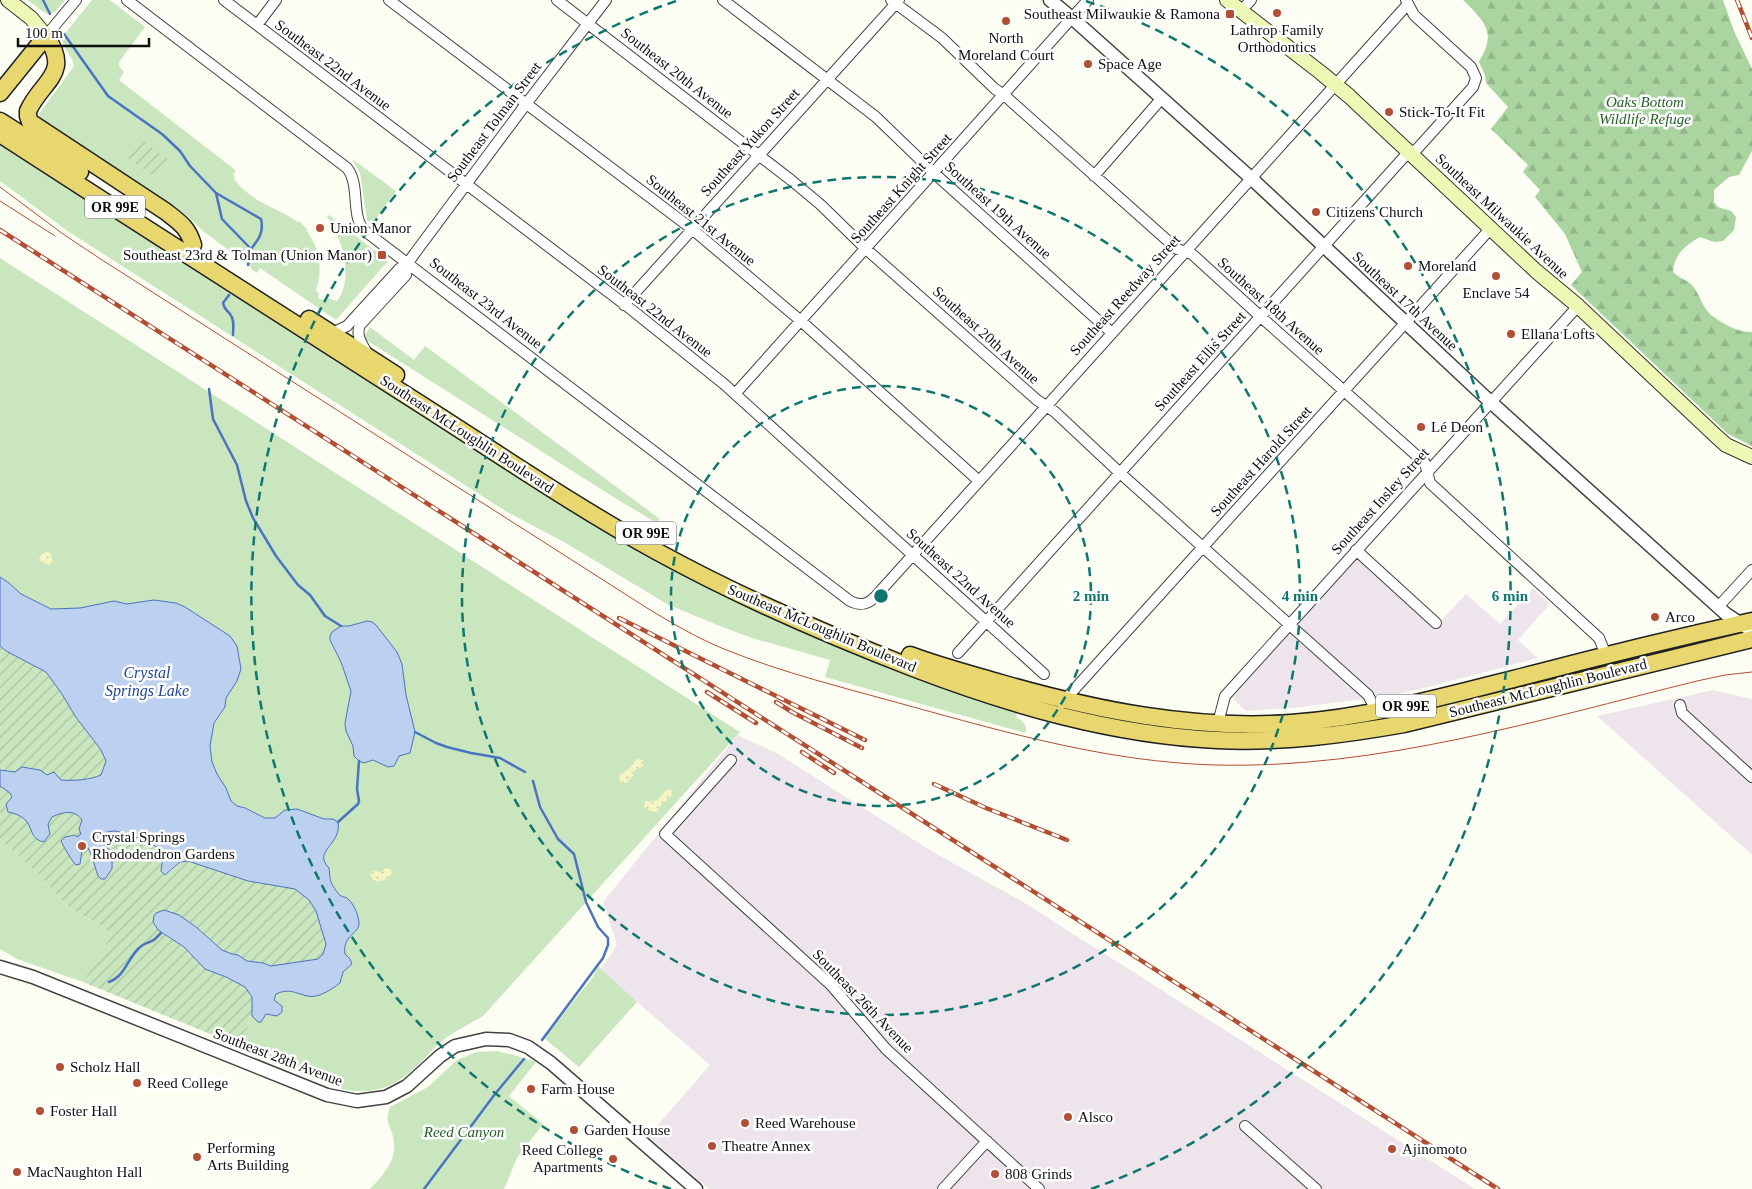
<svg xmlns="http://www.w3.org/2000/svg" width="1752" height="1189" font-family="'Times New Roman',serif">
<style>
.industrial{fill:#ede5eb}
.grass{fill:#c9e6bf}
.forest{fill:url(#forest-firs)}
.sand{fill:url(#sand-dots)}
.garden{fill:url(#garden-furrows)}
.water{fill:#bcd0f0;stroke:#4a73c0}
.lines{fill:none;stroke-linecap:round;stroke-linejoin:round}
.stream{stroke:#4a73c0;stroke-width:2.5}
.minor-casing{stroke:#424242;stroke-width:12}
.tertiary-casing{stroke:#424242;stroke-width:15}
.secondary-casing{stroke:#313131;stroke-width:16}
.trunk-casing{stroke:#202020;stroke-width:19}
.minor{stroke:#fff;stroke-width:10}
.tertiary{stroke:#fff;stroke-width:12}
.secondary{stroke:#eef7b4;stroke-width:14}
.trunk{stroke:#e8d66e;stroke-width:16}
.tram{stroke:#b24e34;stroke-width:1}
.rail-casing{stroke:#b24e34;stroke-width:4.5}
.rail{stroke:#fff;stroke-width:2.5;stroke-dasharray:8;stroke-linecap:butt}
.ring{fill:none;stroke:#0f766e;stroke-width:2.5;stroke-dasharray:9 6}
.poi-dot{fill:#b24e34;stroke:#fff;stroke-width:2}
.labels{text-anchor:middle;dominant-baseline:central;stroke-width:5;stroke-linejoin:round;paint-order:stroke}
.shield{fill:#fff;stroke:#575757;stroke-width:1}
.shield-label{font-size:14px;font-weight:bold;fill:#0f0f0f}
.poi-label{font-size:15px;fill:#0f0f0f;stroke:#fff;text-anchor:start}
.street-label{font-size:15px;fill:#0f0f0f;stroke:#fff}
.park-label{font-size:15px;font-style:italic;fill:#256128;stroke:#fff}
.water-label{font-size:16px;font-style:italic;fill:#244795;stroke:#fff}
.centre{fill:#0f766e;stroke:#fff;stroke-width:2.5}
.ring-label{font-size:15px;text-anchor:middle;font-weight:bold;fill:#0f766e;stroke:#fff;stroke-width:5;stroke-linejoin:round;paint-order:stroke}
</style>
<defs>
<pattern id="forest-firs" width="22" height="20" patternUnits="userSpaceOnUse" patternTransform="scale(1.25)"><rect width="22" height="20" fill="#aad5a0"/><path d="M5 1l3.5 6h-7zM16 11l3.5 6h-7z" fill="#91b689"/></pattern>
<pattern id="sand-dots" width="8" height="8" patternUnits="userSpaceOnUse" patternTransform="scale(1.25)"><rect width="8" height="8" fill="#f3f5c3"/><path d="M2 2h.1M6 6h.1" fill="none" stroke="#cfd1a6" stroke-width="1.8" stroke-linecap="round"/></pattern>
<pattern id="garden-furrows" width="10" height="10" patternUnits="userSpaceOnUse" patternTransform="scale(1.25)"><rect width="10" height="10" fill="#c9e6bf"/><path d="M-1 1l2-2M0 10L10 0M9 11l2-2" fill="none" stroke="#abc4a3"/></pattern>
</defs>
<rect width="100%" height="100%" fill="#fdfef3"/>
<path class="industrial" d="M1361,554l77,70 28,-30 34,30 33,-36 17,16 -32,36 20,18 -106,28 -42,10 -98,12 -46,3 -14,-13z
M1713,690l39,9v156l-155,-139z
M738,735l40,19 155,98 90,50 452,287h-766l-61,-53 62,-71 -110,-95 17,-25 -14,-43z"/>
<path class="grass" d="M27,0h38l-10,12 -8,2z
M92,0h18l35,27 -26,35v4l5,6 -5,8 115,89 2,3 -3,2 2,3 -1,2c21,26 39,26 64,43l1,-1 9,9 -1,1c13,19 16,38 9,59l3,4 -1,4 8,3 2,-3 9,3c17,-23 6,-62 -10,-84l2,-2 59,46 -52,59 -76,-52 -3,5 -6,-4v-2l-48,-36 -16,-15 -19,-15 -128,-82 -1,-5 35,-48c-1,-11 -13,-18 -12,-29z
M0,144l572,366 84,50 47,25 125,57 132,52 57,18 -1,5c5,3 13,8 9,16l-200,-56 5,-17 -78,-22 -35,-13 -50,-21 -103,-62 -57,-30 -438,-280 -69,-51z
M352,159l44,32 -24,33 -5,-4 -7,-47z
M0,258l740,474 -257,284c-13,8 -28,15 -40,24 -8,6 -15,15 -22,22 -24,24 -45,34 -79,27l-100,-42 10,-35 -23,-139 -41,-12 -118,-154 -70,-61z
M370,327l44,33 11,-14 235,173 -3,4 -42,-25 -252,-160z
M0,839l41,38 26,29 36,21 6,6 1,5c-6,7 -7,14 -11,21 -4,9 -12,13 -16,23l-66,-23 -17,-10z
M598,966l39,36 -58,65 -35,-29 49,-61z
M497,1051l20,5 19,6 -27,34 34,28 -26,34 -13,31h-134c15,-16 30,-32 22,-56 -5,-12 -6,-13 -2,-26l38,-20 29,-27 20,-8z"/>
<path class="forest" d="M1463,0h260l11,31 18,38v82l-13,24 -10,2 -15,13v12l4,5 13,4 5,6 -2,13 -11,11 -9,1 -14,-5c-14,8 -26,17 -27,35 6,6 14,8 19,13 7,8 10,21 17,28 10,9 29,20 43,19v114l-24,-12 -157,-149 11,-13 -17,-38 -30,-37 5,-7 -17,-18 5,-7 -37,-36 17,-22 -22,-24 -1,-8 -6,-13c3,-6 7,-13 8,-19 5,-17 -13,-32 -24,-43z"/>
<path class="sand" d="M47,552l3,1 3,8 -3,4 -8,-2 -3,-4 3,-6z
M638,759l5,1 1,3 -1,3 -8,4 -2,6 -7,7h-5c-5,-12 4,-10 9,-15 4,-4 2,-6 8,-9z
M668,789l4,2v4l-11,10 -3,6 -5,1 -8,-4 -1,-2 1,-5c3,0 5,1 8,0 7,0 9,-9 15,-12z
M388,867l4,5c-3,9 -20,15 -22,1l3,-3 7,2z"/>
<path class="garden" d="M139,138l30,22 -12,19 -32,-23z
M0,646l6,5 39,21 17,22 13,22 26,34 5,11 -2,8 15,63c15,3 36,9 44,23l-2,8 9,9 10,-10 8,-1 60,20 47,8 14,11 7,11 10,33 -3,10 -5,5 -10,2 -37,5 -8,-3 -16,-2 -9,-6h-6l-10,-5 -26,-23 -17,-12 -26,7 5,8 26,17 21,22 28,11 12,7 5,5 3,10 -1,10 -10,35 -159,-65c4,-10 12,-14 16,-23 4,-7 5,-14 11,-21l-1,-5 -6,-6 -36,-21 -26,-29 -41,-38z"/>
<path class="water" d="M0,577l9,6 12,11 30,15 29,-1 34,-7 13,3 27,-4 22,3 9,4 45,29 7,10 4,23 -4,12 -11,17 -1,9 -11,16 -4,23 2,16 5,12 9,14 5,13 6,5 8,2 20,10h10l10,-8 12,-1 27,10h9l5,3c4,23 -26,29 -9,46 1,7 0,12 4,18 2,3 5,8 8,10 2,1 5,1 7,3 6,5 11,17 11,25 0,9 -17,12 -14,30l5,5 2,5 -9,8 -3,11c-8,6 -22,16 -33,13 -12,-3 -18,-8 -31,-2l-2,6 8,6v6l-5,4 -11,-2 -5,8h-3l-6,-6v-19l-7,-10 -19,-10 -21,-8 -21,-22 -26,-17 -5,-8 1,-6 2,-3 8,-3 15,5 17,12 26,23 10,4 6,1 9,6 16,2 8,3 47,-7 5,-5 3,-10 -10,-33 -7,-11 -14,-11 -47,-8 -60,-20 -8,1 -15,13 -4,-4 2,-16 -3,-6 -10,-6 -25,-10 -10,-2 -8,1 -2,3 1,12 6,5v17l-7,10h-4l-3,-3c-4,-11 -7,-30 -17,-35l-3,5 4,4 -2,14 -4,1c-4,-4 -13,-19 -15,-24l4,-4 10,-2 2,2 4,-3 -2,-5 3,-9c-8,-11 -19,-8 -30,-3l-4,7 2,10 -6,8c-20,-4 -5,-24 -36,-30l-2,-8 6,-7 -2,-4 -10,-7v-16l15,2 7,-5 18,3 7,5 7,-3 7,8c12,1 29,0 40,-5l5,-14 -5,-11 -26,-34 -13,-22 -16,-22 -40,-21 -6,-5z
M367,621l5,1 4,3 21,27 5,12 4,31 9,37 -5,21 -11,3 -5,10 -6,1 -15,-7 -9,3 -5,-2 -5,-5 -1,-10 -7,-15 -1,-8 6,-32 -10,-29 -11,-22v-4l2,-4 9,-6h8z"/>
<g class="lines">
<path class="stream" d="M43,0l7,14
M64,34l44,62 54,38 18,17 10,15 26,27 6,26 29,30 -3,16
M216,193l45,26c3,13 -2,20 -10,30
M229,295l-6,8c1,6 3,6 7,11 5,6 3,14 3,21
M209,389l4,30 24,46 9,36 7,17 23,38 22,29 12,10 15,21 16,10
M415,732l21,11 11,4 24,6 29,5 25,14
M533,781l7,26 18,32 16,15 12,48 12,25 10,11v7l-5,13 -61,82
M338,822l20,-18 1,-3 -2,-12 2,-28
M109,982c16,-6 18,-22 29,-33 6,-7 13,-6 17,-10 2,-2 4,-4 6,-6
M424,1189l71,-95 29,-35"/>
<g class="minor-casing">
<path id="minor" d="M127,0l220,168c14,17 3,49 18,63l485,370c10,5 17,4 25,-4l533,-593
M224,0l408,310 92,74 320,290
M389,0l303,229 109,92 178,160
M557,0l234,180 30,25 45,44 171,151 18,12 65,61 248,222 9,17
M723,0l153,117 58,56 178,160
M891,0l51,38 53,51 9,6 173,154 15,5 69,63 164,146 5,20 169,155 7,17
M1241,11l10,-11
M257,25l19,-25
M46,36l30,-36
M1094,176l68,-78
M624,305l275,-305
M332,333l15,-7 52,-57 9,-6
M368,355c-5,-10 -13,-19 -8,-30l46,-50 2,-12 7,-10 111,-149 80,-104
M735,394l353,-394
M1356,550l80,73
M1718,607l34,-37
M958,653l446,-496 13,-8 56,-62 3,-9 -5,-11 -57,-52 -8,-15
M1062,703l429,-475
M1680,705l2,8 70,64
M1218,723l7,-27 353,-390
M731,760l-66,74 166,151 55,64 153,140
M1245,1126l71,63
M943,1189l44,-48"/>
</g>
<g class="tertiary-casing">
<path id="tertiary" d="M1050,0l22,18 179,160 233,218 242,218 26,17
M0,967l33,10 294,118 30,6 29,-4 21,-11 33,-30 15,-10 31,-7 23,1 19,7 23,16 145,126"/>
</g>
<g class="secondary-casing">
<path id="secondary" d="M8,0l23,18 15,18
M1227,0l93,72 29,24 187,175 42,35 138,130 10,9 26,12"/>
</g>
<g class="trunk-casing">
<path id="trunk" d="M0,93l46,-57c26,38 -4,44 -18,75v5l2,6 135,89c14,11 23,16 28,34
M0,121l80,51
M0,134c134,87 269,173 403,259 84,53 166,110 253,158 82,45 169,83 257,117 97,37 199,67 304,72 63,3 125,-5 187,-16l348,-85
M309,319l87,56
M910,655c29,11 60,19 91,28 94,27 192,47 290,40 83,-6 162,-29 242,-49 72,-19 146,-37 219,-53"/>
</g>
<use href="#minor" class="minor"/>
<use href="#tertiary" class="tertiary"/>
<use href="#secondary" class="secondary"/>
<use href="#trunk" class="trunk"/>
<path class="tram" d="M0,187l63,47 36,24 548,350c25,15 50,30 77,41 59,24 121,39 182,56 102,28 203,57 309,60 165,4 323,-45 482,-84l28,-6 27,-3
M0,201l55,35"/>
<g class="rail-casing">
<path id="rail" d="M1737,0l15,38
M0,230l1498,959
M619,618l246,122
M707,692l49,31
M776,702l16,10 70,36
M802,752l32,21
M934,784l52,24 81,32"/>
</g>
<use href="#rail" class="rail"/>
</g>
<g class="ring">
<circle cx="881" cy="596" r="210"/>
<circle cx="881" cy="596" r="419"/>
<path d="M671 1189A629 629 0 0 1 676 1M1086 1A629 629 0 0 1 1091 1189"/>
</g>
<g class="poi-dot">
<circle cx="1277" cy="13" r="5"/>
<rect x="1225" y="9" width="10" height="10" rx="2.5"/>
<circle cx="1006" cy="21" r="5"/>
<circle cx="1088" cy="64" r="5"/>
<circle cx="1389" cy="112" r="5"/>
<circle cx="1316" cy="212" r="5"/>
<circle cx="320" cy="228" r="5"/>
<rect x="377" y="250" width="10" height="10" rx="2.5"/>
<circle cx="1408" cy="266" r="5"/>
<circle cx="1496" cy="276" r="5"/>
<circle cx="1511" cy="334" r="5"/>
<circle cx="1421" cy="427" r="5"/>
<circle cx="1655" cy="617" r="5"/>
<circle cx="82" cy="846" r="5"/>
<circle cx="60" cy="1067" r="5"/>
<circle cx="137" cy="1083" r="5"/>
<circle cx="531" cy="1089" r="5"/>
<circle cx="40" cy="1111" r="5"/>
<circle cx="1068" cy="1117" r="5"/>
<circle cx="745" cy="1123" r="5"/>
<circle cx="574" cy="1130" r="5"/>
<circle cx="712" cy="1146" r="5"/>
<circle cx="1392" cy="1149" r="5"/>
<circle cx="197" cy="1157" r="5"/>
<circle cx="613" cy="1159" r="5"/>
<circle cx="17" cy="1172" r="5"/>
<circle cx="995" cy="1174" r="5"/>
</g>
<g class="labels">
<g class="shield">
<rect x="85" y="195.5" width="60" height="23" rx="4"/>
<rect x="616" y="521.5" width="60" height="23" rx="4"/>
<rect x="1376" y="694.5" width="60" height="23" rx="4"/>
</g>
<g class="shield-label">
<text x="115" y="207">OR 99E</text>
<text x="646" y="533">OR 99E</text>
<text x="1406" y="706">OR 99E</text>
</g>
<g class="poi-label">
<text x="1220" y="14" text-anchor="end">Southeast Milwaukie &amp; Ramona</text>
<text x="1277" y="30" text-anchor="middle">Lathrop Family<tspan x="1277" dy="17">Orthodontics</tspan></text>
<text x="1006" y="38" text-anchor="middle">North<tspan x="1006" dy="17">Moreland Court</tspan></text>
<text x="1098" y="64">Space Age</text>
<text x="1399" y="112">Stick-To-It Fit</text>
<text x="1326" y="212">Citizens Church</text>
<text x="330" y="228">Union Manor</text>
<text x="372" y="255" text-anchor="end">Southeast 23rd &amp; Tolman (Union Manor)</text>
<text x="1418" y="266">Moreland</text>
<text x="1496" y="293" text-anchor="middle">Enclave 54</text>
<text x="1521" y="334">Ellana Lofts</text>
<text x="1431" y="427">Lé Deon</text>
<text x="1665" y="617">Arco</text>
<text x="92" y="837">Crystal Springs<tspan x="92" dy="17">Rhododendron Gardens</tspan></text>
<text x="70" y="1067">Scholz Hall</text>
<text x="147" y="1083">Reed College</text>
<text x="541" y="1089">Farm House</text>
<text x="50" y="1111">Foster Hall</text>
<text x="1078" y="1117">Alsco</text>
<text x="755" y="1123">Reed Warehouse</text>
<text x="584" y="1130">Garden House</text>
<text x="722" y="1146">Theatre Annex</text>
<text x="207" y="1148">Performing<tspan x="207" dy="17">Arts Building</tspan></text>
<text x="1402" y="1149">Ajinomoto</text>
<text x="603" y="1150" text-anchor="end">Reed College<tspan x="603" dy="17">Apartments</tspan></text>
<text x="27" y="1172">MacNaughton Hall</text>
<text x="1005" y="1174">808 Grinds</text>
</g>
<g class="street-label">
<text transform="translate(333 65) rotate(37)">Southeast 22nd Avenue</text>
<text transform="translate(677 73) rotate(38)">Southeast 20th Avenue</text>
<text transform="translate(494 122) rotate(-53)">Southeast Tolman Street</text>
<text transform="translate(750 142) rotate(-48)">Southeast Yukon Street</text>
<text transform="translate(901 188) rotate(-48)">Southeast Knight Street</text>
<text transform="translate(998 210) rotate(42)">Southeast 19th Avenue</text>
<text transform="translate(1502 216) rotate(43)">Southeast Milwaukie Avenue</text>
<text transform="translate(701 220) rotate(39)">Southeast 21st Avenue</text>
<text transform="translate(1125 295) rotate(-48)">Southeast Reedway Street</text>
<text transform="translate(1405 301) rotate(43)">Southeast 17th Avenue</text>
<text transform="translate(486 303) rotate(38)">Southeast 23rd Avenue</text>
<text transform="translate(1271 306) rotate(42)">Southeast 18th Avenue</text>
<text transform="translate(655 311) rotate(38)">Southeast 22nd Avenue</text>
<text transform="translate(986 335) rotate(42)">Southeast 20th Avenue</text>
<text transform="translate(1200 361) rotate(-48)">Southeast Ellis Street</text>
<text transform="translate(467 434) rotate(33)">Southeast McLoughlin Boulevard</text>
<text transform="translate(1261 461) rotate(-48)">Southeast Harold Street</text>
<text transform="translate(1380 501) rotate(-48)">Southeast Insley Street</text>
<text transform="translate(961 578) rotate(42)">Southeast 22nd Avenue</text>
<text transform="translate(822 628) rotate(23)">Southeast McLoughlin Boulevard</text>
<text transform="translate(1548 688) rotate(-14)">Southeast McLoughlin Boulevard</text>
<text transform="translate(863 1001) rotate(46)">Southeast 26th Avenue</text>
<text transform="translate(278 1057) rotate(21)">Southeast 28th Avenue</text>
</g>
<g class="park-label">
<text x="1645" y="102">Oaks Bottom<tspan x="1645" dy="17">Wildlife Refuge</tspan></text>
<text x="464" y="1132">Reed Canyon</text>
</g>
<g class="water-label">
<text x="147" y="672">Crystal<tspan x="147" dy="18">Springs Lake</tspan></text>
</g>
</g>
<circle cx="881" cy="596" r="8" class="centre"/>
<g class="ring-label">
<text x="1091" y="601">2 min</text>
<text x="1300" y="601">4 min</text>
<text x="1510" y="601">6 min</text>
</g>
<path d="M18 38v8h131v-8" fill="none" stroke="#0f0f0f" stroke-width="2.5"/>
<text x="25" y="38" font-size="15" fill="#0f0f0f" stroke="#ffffff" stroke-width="4" paint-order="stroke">100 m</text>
</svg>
